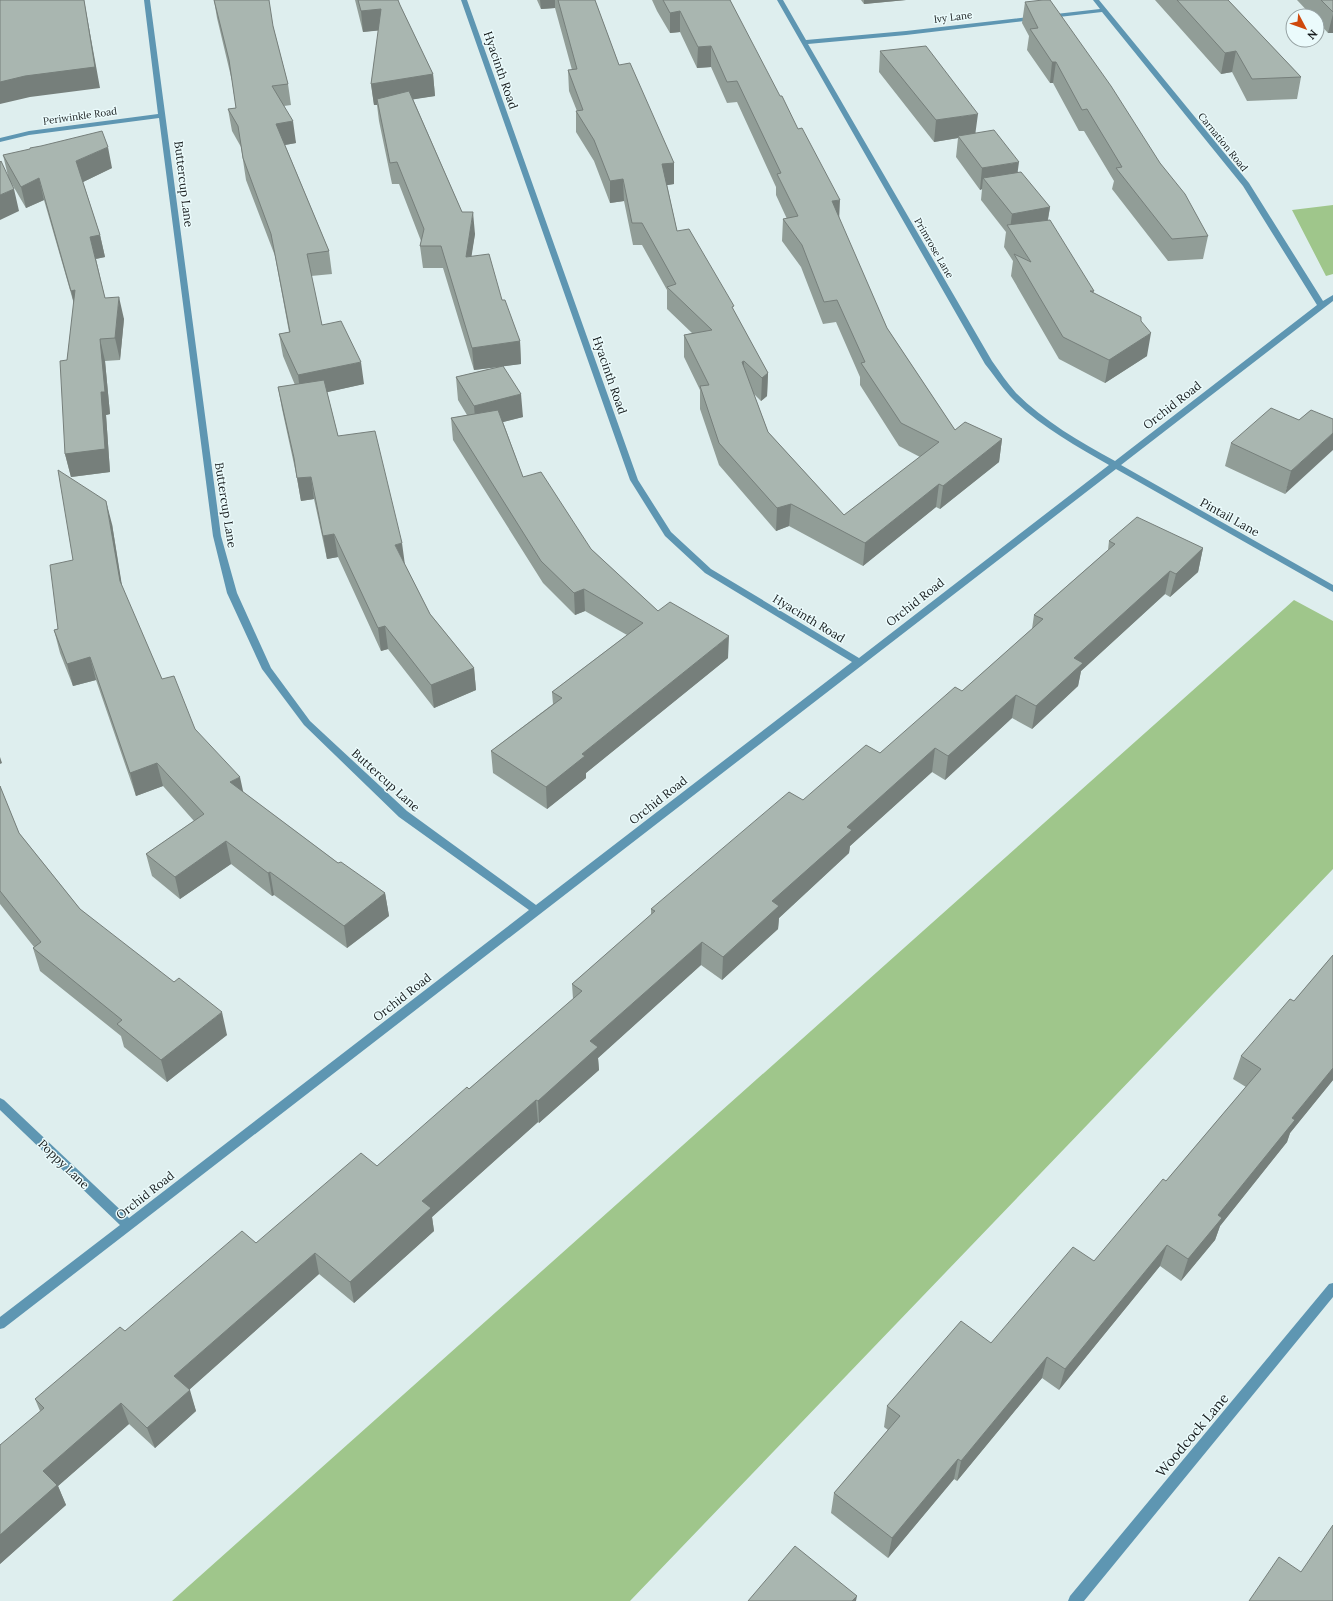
<svg xmlns="http://www.w3.org/2000/svg" width="1333" height="1601" font-family="Lora,serif">
<style>
.green{fill:#9fc68b}
.lines{fill:none;stroke-linecap:round;stroke-linejoin:round}
.street{fill:#5e96b2;fill-rule:evenodd}
.wall{fill:#919d97}
.shaded-wall{fill:#767f7b}
.building{fill:#a9b6b0;stroke:#767f7b}
.labels{text-anchor:middle;dominant-baseline:central;stroke-width:3;stroke-linejoin:round;paint-order:stroke}
.far-street-label{font-size:10px;fill:#171c1d;stroke:#ebfbfc}
.street-label{font-size:12px;fill:#171c1d;stroke:#ebfbfc}
.near-street-label{font-size:14px;fill:#171c1d;stroke:#ebfbfc}
</style>
<rect width="100%" height="100%" fill="#deeeee"/>
<path class="green" d="M1333,205v69l-7,2 -34,-66z
M1294,600l39,21v248l-703,732h-458z"/>
<g class="lines">
<path class="street" d="M144,0h6l71,536 16,57 34,75 39,53 97,90 129,94 316,-243 -147,-89 -40,-37 -35,-56 -169,-480h6l171,480 33,52 40,37 148,89 250,-193c-33,-19 -73,-41 -99,-69 -9,-10 -17,-22 -25,-32l-208,-364h6l23,40 100,-9 194,-22 -7,-9h6l150,183 74,118 10,-6v6l-212,164 212,120v7l-217,-123 -1112,859 -4,1v-12l120,-92 -120,-115v-12l4,2 125,118 400,-308 -130,-93 -95,-92 -42,-56 -35,-76 -14,-57 -54,-418 -130,17 -29,7v-4l29,-7 129,-17zM1102,12l141,174 74,119 -202,156c-35,-19 -71,-40 -99,-68 -9,-10 -16,-21 -24,-32l-184,-317 98,-9z
M1333,1283v14l-249,304h-16l2,-5 259,-312z"/>
</g>
<path class="wall" d="M214,0l59,26 15,58 3,21 -7,1 12,37 -11,2 44,106 3,23 -21,2 11,49 42,59 -37,8 11,44 66,127 26,51 44,54 2,22 -42,18 -46,-59 -7,2 -43,-94 -11,2 -13,-60 -13,2 -4,-23 -15,-69 -4,-22 17,-2 -12,-29 -4,-22 10,-2 -14,-76 -29,-76 -5,-33 -9,-16 -4,-22 8,-1 -4,-27 -15,-63z
M355,0h43l2,5 33,69 2,22 -22,3 49,113 13,22 -4,22 31,44 18,41 1,23 -18,2 20,51 -20,5 20,55 68,72 67,62 70,47 -142,115v5l-39,31 -54,-36 -2,-22 62,-47 -1,-12 75,-57 -42,-24 -10,4 -32,-32 -90,-143 -2,-22 16,-3 -9,-15 -2,-23 42,-10 -24,3 -31,-102h-20l-3,-22 1,-5 -22,-57h-7l-13,-63 -2,-16h-3l-3,-21 8,-54 -16,2z
M537,0h58l24,65 55,98v21l-7,1 10,46 57,80 34,62 -1,23 -6,5 -7,-7 14,38 76,83 76,-58 -21,-11 -39,-61v-8l-24,-55 -13,2 -22,-57 -19,-26 1,-22h4l-11,-24v-8l-39,-85 -10,1 -16,-36 -14,1 -17,-36 -10,1 -13,-22 -5,-11h78l109,219 48,109 68,102 47,9 -3,23 -59,47 -4,-2 -73,59 -74,-40 -13,5 -57,-66 -19,-56v-19l-16,-33v-22l8,-2 -25,-24v-19l-25,-45h-9l-9,-44 -14,2 -16,-42 -18,-29v-21h1l-8,-20 -1,-21h4l-17,-62 -14,1z
M861,0h45l-42,4z
M1155,0h73l73,77 -4,22 -50,2 -15,-29 -11,2z
M1297,0h36v33h-5l-11,-12v-5h-5z
M1025,2l135,161 48,73 -5,23 -35,2 -56,-72 2,-8 -30,-50h-5l-26,-48h-3l-23,-33 2,-14 -7,-13z
M880,51l96,82 42,39 32,35 -2,13 46,71 -1,2 48,28 6,35 -42,27 -46,-24 -48,-83 2,-15 -9,-14 2,-15 -25,-32 1,-11 -2,1 -24,-33 2,-19 -24,4 -55,-70z
M3,155l109,13 -29,14 17,53 5,22 -9,2 9,39 19,21 -4,41 -15,1 5,53 -4,1 4,57 -39,5 -6,-23 2,-94 7,-56 -30,-104 -18,8 -17,-29 10,32 -11,-35z
M1311,410l-26,84 -60,-28 6,-23 68,-23z
M112,524l10,64 40,91 33,50 48,63 95,71 47,30 4,23 -42,32 -73,-53 -2,1 -41,-32 -51,35 -28,-23 -6,-22 48,-33 -31,-35 -27,10 -40,-116 -23,6 -13,-33 -6,-23 4,-1 15,-69z
M1109,541l94,7 -5,24 -28,25 -5,-3 -84,77 -3,15 -46,43 -20,-11 -67,62 -13,-8 -82,74 -1,7 -70,65 -1,11 -56,51 -21,-15 -103,93 1,12 -60,53 -1,-1 -106,95 2,14 -80,72 -35,-29 -130,116 7,21 -41,37 -26,-24 -71,62 8,19 -66,59 40,-153 -5,-12 90,-68 131,-88 121,-77 92,-77 104,-90 -1,-15 79,-69v-6l152,-109 77,-47 82,-62 70,-62 2,-14 74,-65z
M0,787l19,46 61,76 147,126 -60,47 -43,-35 -3,-11 -81,-65 -7,-23 1,-1 -34,-43z
M1333,955v125l-43,53 -3,9 -67,84 -5,14 -34,41 -21,-15 -101,124 -17,-12 -85,103 -3,-2 -66,79 -57,-45 3,-20 54,-63 -4,-3 3,-21 104,-63 103,-82 72,-80 80,-94 -13,-8 8,-23 53,-55z"/>
<path class="shaded-wall" d="M84,0l16,88 -70,9 -30,7v-22z
M540,0h15v8l-14,1z
M864,0h42l-42,4z
M381,9l3,21 -21,2 -2,-21z
M680,11v21l-10,1v-20z
M1333,14v19h-5z
M711,46v21l-14,1 1,-21z
M1236,51l-4,21 -11,2 4,-21z
M1052,62h4l-3,21h-3z
M433,74l2,22 -57,9 -1,-6v6h-3l-3,-21z
M978,114l-3,22h-17v2l-24,4 2,-22z
M293,121l3,22 -17,3 -3,-22z
M108,147l4,21 -31,15 -5,-22z
M1019,162l-3,22 -33,-6 -1,11 -2,1 2,-22z
M674,163v21l-12,2v-22z
M39,178l5,22 -18,8 -5,-21z
M623,179l1,22 -14,2v-22z
M14,189l5,22 -19,9v-25z
M840,200l-1,22 -7,-21z
M1050,207l-4,22h-36l2,-15z
M473,212l2,22 -7,45 -2,-22z
M100,235l5,22 -10,2 -5,-22z
M75,290l1,23 -5,-22z
M119,297l5,22 -4,41 -5,-22z
M1151,333l-4,23 -42,27 4,-23z
M100,339l5,22 5,53 -4,1 4,57 -39,5 -6,-23 36,-62z
M520,341l1,23 -47,6 -2,-22z
M744,361l-1,23 -1,-22z
M361,362l3,22 -63,14 -3,-23z
M768,373l-1,23 -6,5 1,-23z
M521,394l2,23 -47,12 -2,-23z
M1333,433v17l-48,44 6,-23z
M1002,439l-3,23 -59,47 3,-23z
M311,477l3,22 -13,2 -4,-23z
M939,484l-3,23 -73,59 2,-23z
M106,501l6,23 13,80 -5,-23z
M791,504l-2,22 -13,5 1,-23z
M334,534l4,23 -11,2 -4,-23z
M402,543l3,22 -10,-20z
M1203,548l-5,24 -28,25 6,-23z
M1170,571l-5,23 -84,77 -3,15 -46,43 4,-23 38,-48z
M584,589l1,22 -10,4 -1,-22z
M385,626l3,23 -7,2 -3,-23z
M729,636l-1,22 -142,115v5l-39,31 -1,-22 36,-33z
M90,657l6,23 -23,6 -6,-22z
M474,668l2,22 -42,18 -3,-23z
M1016,695l-4,23 -67,62 3,-24z
M935,748l-3,24 -82,74 -1,7 -70,65 -1,11 -56,51 1,-23 49,-56 75,-74z
M0,757l2,6 -2,1z
M157,763l6,23 -27,10 -6,-23z
M240,777l5,23 -15,-18z
M226,841l5,23 -51,35 -5,-22z
M270,872l4,23 -2,1 -4,-23z
M385,893l4,23 -42,32 -3,-22z
M702,942l-1,23 -103,93 1,12 -60,53 -1,-22 52,-60z
M222,1012l5,23 -60,47 -6,-22z
M1333,1068v12l-43,53 -3,9 -67,84 -5,14 -34,41 7,-22 30,-44 74,-97z
M536,1100l2,22 -106,95 2,14 -80,72 -4,-21 72,-81z
M1167,1245l-7,21 -101,124 6,-21z
M315,1253l4,21 -138,123 -7,-21z
M1047,1357l-5,21 -85,103 4,-20z
M190,1390l6,21 -41,37 -8,-20z
M121,1403l8,21 -71,62 8,19 -66,59v-29l43,-64z
M958,1459l-4,20 -66,79 4,-20z
M857,1596l-1,5h-4z"/>
<path class="building" d="M0,0h84l11,67 -70,9 -25,6z
M214,0h55l4,26 15,58 -16,2 21,35 -17,3 53,127 -22,3 15,71 19,-4 20,41 -63,13 -19,-41 11,-2 -19,-98 -28,-76 -5,-32 -10,-17 8,-1 -7,-48z
M358,0h40l2,5 33,69 -62,10 10,-75 -20,2z
M558,0h37l24,65 11,-2 44,100 -12,1 15,67 12,-2 45,77 -2,1 36,66 -6,5 -18,-17 -2,1 26,70 76,83 95,-73 -38,-19 -40,-60 4,-1 -28,-62 -13,2 -22,-57 -19,-26 15,-3 -21,-42 4,-1 -44,-92 -10,1 -16,-36 -13,1 -18,-36 -10,2 -7,-13h67l50,96h2l16,33 4,-1 38,72 -8,1 55,127 68,102 10,-8 37,17 -59,47 -4,-2 -74,59 -74,-39 -14,4 -58,-65 -19,-57 9,-1 -25,-50 28,-5 -45,-43 9,-3 -34,-61h-10l-9,-44 -13,2 -16,-41 -18,-29 7,-1 -15,-40 9,-1z
M1043,0h7l61,86 49,77 25,31 23,42 -36,3 -56,-71 6,-1 -35,-58 -5,1 -26,-48h-4l-22,-33 8,-1 -13,-26z
M1177,0h51l73,77 -49,2 -16,-28 -11,2z
M1321,0h12v12z
M926,46l52,68 -42,6 -56,-69z
M409,91l53,121h11l-7,45 23,-3 13,46h3l15,41 -48,7 -31,-102h-21l4,-17 -27,-67 -7,1 -13,-64z
M994,130l25,32 -37,6 -24,-32z
M102,131l6,16 -32,14 24,74 -10,2 15,61 14,-1 -4,41 -15,1 5,53h-4l4,57 -40,5 -5,-93 7,-1 8,-70 -4,1 -32,-113 -18,9 -18,-32 27,-6v-1l11,-2z
M1,161l13,28 -14,6v-33z
M1021,172l29,35 -38,7 -29,-36z
M1050,220l44,71h-4l51,26v4l10,12 -42,27 -46,-23 -49,-83 17,8 -24,-37z
M503,366l18,28 -47,12 -18,-29z
M324,380l14,56 37,-5 27,112 -7,2 35,69 44,54 -43,17 -46,-59 -7,2 -44,-94 -11,2 -12,-59 -14,1 -3,-20 -16,-71z
M1271,408l28,12 12,-10 22,9v14l-42,38 -60,-28z
M498,410l25,67 18,-5 50,77 67,62 12,-9 59,34 -147,118 3,2 -39,31 -55,-36 71,-53 -10,-6 91,-69 -59,-34 -10,4 -33,-32 -90,-143z
M58,470l48,31 14,80 42,98 12,-3 21,53 45,48 -10,5 108,81 3,-1 44,31 -41,33 -74,-54 -2,1 -42,-32 -51,36 -29,-23 58,-40 -47,-51 -27,10 -40,-116 -23,7 -13,-34 4,-1 -8,-64 23,-5z
M1137,517l66,31 -27,26 -6,-3 -96,87 9,5 -47,43 -20,-11 -68,61 -13,-8 -88,79 5,3 -80,71 7,5 -56,51 -21,-15 -112,99 8,6 -60,54 -2,-1 -114,101 9,7 -81,74 -35,-29 -141,123 16,14 -43,38 -26,-25 -78,68 14,14 -57,50v-90l44,-37 -9,-9 85,-72 5,4 117,-100 14,12 105,-90 16,13 90,-79 2,2 113,-98 -10,-7 83,-73 -4,-2 138,-117 14,8 63,-55 14,8 75,-66 7,4 81,-72 -9,-4 81,-71 -6,-3z
M0,786l19,47 61,76 94,73 5,-4 43,34 -61,48 -44,-36 5,-4 -89,-72 8,-6 -41,-51z
M1333,955v113l-41,50 3,2 -77,95 4,3 -34,41 -21,-14 -102,124 -18,-12 -86,104 -3,-2 -66,79 -58,-45 66,-77 -13,-10 74,-85 30,22 82,-96 21,14 69,-82 3,2 95,-112 -20,-13 49,-57 4,2z
M1333,1525v76h-84l30,-44 22,15z
M795,1546l62,50 -5,5h-104z"/>
<g class="labels">
<g class="far-street-label">
<text transform="translate(953 17) rotate(-7)">Ivy Lane</text>
<text transform="translate(80 116) rotate(-8)">Periwinkle Road</text>
<text transform="translate(1223 142) rotate(51)">Carnation Road</text>
<text transform="translate(934 248) rotate(60)">Primrose Lane</text>
</g>
<g class="street-label">
<text transform="translate(501 70) rotate(71)">Hyacinth Road</text>
<text transform="translate(184 184) rotate(83)">Buttercup Lane</text>
<text transform="translate(610 375) rotate(71)">Hyacinth Road</text>
<text transform="translate(1172 405) rotate(-38)">Orchid Road</text>
<text transform="translate(226 505) rotate(81)">Buttercup Lane</text>
<text transform="translate(1230 517) rotate(29)">Pintail Lane</text>
<text transform="translate(915 602) rotate(-38)">Orchid Road</text>
<text transform="translate(809 618) rotate(31)">Hyacinth Road</text>
<text transform="translate(386 780) rotate(42)">Buttercup Lane</text>
<text transform="translate(658 800) rotate(-38)">Orchid Road</text>
<text transform="translate(402 997) rotate(-38)">Orchid Road</text>
<text transform="translate(64 1164) rotate(44)">Poppy Lane</text>
<text transform="translate(145 1195) rotate(-38)">Orchid Road</text>
</g>
<g class="near-street-label">
<text transform="translate(1192 1435) rotate(-50)">Woodcock Lane</text>
</g>
</g>
<g transform="translate(1305 28) rotate(131)"><circle r="19" fill="#ebfbfc" stroke="#96a2a3"/>
<path d="M0-3L7 15L0 10L-7 15Z" fill="#cf490c"/>
<text y="-6" font-size="11" font-weight="bold" text-anchor="middle" fill="#171c1d">N</text>
</g>
</svg>
